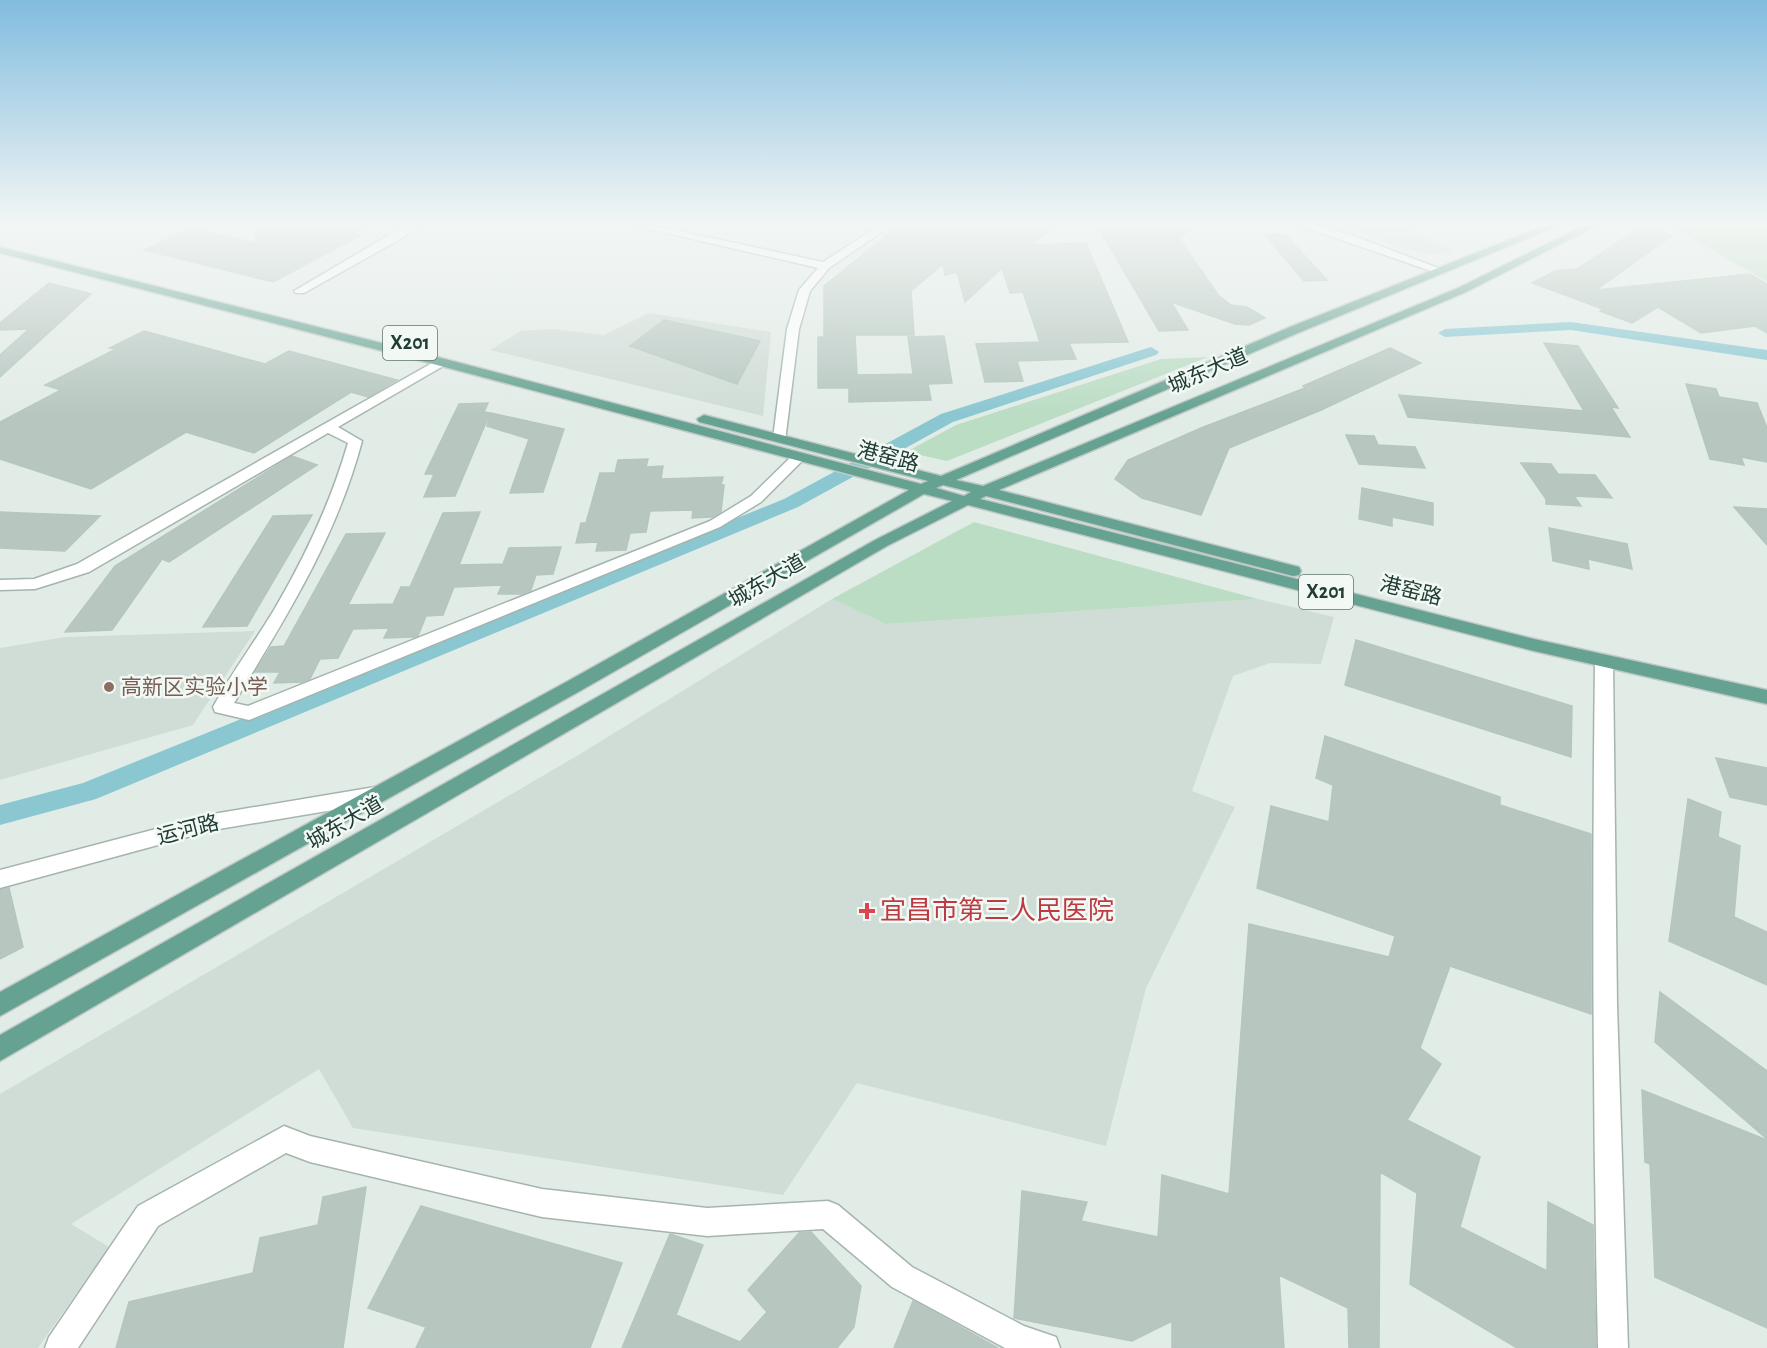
<svg xmlns="http://www.w3.org/2000/svg" width="1767" height="1348" font-family="'Alegreya Sans','Noto Sans SC',sans-serif">
<style>
.built{fill:#d0dcd6}
.green{fill:#bbddc4}
.lines{fill:none;stroke-linecap:round;stroke-linejoin:round}
.canal{fill:#8ac7d1;fill-rule:evenodd}
.building{fill:#b7c7c0;stroke:#b4c6be;stroke-width:1.5}
.street-casing{stroke:#a5b4ae;stroke-width:3}
.secondary-casing{stroke:#a0b8af;stroke-width:3}
.primary-casing{stroke:#c1c9c6;stroke-width:3}
.street{fill:#fff;fill-rule:evenodd}
.secondary{fill:#fff;fill-rule:evenodd}
.primary{fill:#66a291;fill-rule:evenodd}
.education-dot{fill:#8d6e63;stroke:#f2f9f5;stroke-width:2}
.health-dot{fill:#e0444e;stroke:#f2f9f5;stroke-width:2}
.labels{text-anchor:middle;dominant-baseline:central;stroke-width:5;stroke-linejoin:round;paint-order:stroke}
.shield{fill:#f2f9f5;stroke:#60756f;stroke-width:1.5}
.shield-label{font-size:20px;font-weight:bold;fill:#223d35}
.street-label{font-size:21px;fill:#223d35;stroke:#f2f9f5}
.education-label{font-size:21px;fill:#785e54;stroke:#f2f9f5;text-anchor:start}
.near-health-label{font-size:26px;fill:#be3a42;stroke:#f2f9f5;text-anchor:start}
</style>
<rect width="100%" height="100%" fill="#e2ece7"/>
<path class="built" d="M1342,225h59l53,27 -27,2 -33,-8z
M649,313l122,19 -8,84 -273,-66 31,-19 31,-2 52,6z
M832,599l54,25 372,-25 76,18 -13,47 -51,-1 -37,13 -41,115 43,16 -89,181 -40,158 -249,-63 -74,112 -430,-67 -34,-59 -248,155 38,23 -71,101h-38v-254l580,-340z
M255,631l-62,94 -193,55v-132l65,-11z"/>
<path class="green" d="M1668,225h99v56z
M1208,357l-261,104 -41,-9 50,-27 205,-66z
M974,522l284,77 -372,25 -54,-25z"/>
<g class="lines">
<path class="canal" d="M1571,322l196,28v10l-196,-30 -126,7 -7,-4 7,-4z
M1151,347l8,5 -3,3 -203,67 -155,85 -702,292 -96,26v-20l83,-22 701,-284 157,-85z"/>
</g>
<path class="building" d="M257,225h113l-17,8 8,2 -88,47 -129,-32 48,-22 63,15z
M906,225h149l-23,20 54,-2 42,99 -59,1 7,16 -59,2 6,20 -38,1 -9,-38 64,-2 -17,-50 -13,1 -8,-25 -37,34 -8,-30 -12,3 -2,-11 -32,27 3,44h-59l2,40 56,-1 -5,-37 36,-1 8,47 -24,1 3,16 -82,2v-14h-31v-51h6v-51l67,-54z
M1097,225h95l-12,15 39,56 12,9 16,2 18,11 -16,7 -14,-1 -64,-22 17,28 -29,1z
M1643,226l30,9 -77,55 154,-16 17,10v49l-12,-7 -54,7 -43,-26 -26,16 -32,-12 3,-2 -71,-26 23,-12 22,-2z
M1264,234h21l42,46 -23,1z
M49,283l42,11 -91,83v-22l29,-26 -29,1v-7z
M664,320l96,21 -23,43 -107,-38z
M144,331l121,33 24,-13 108,29 -29,17 -17,-5 -97,61 -68,-21 -95,57 -91,-30v-37l61,-32 -16,-5 71,-36 -6,-1z
M1544,343l34,3 40,62 -7,-1 19,30 -222,-20 -9,-22 185,16z
M1390,348l31,15 -100,47 -92,38 -28,67 -59,-17 -27,-19 13,-19 73,-32 104,-40 -2,-2z
M1686,384l30,5 3,8 38,6 10,25v34l-26,-5 3,8 -34,-6z
M488,403l-4,9 6,1 -35,83 -31,1 10,-23h-9l34,-70z
M491,413l73,16 -21,63 -33,1 19,-54 -42,-13z
M1346,435l28,1 4,9 37,2 10,21 -66,-4z
M292,456l25,9 -148,97 -7,-3 -50,71 -47,2 50,-66z
M648,459l-2,8 17,-1 -2,13 62,-2 -2,8h3l-3,27 -9,5 -20,1 1,-8 -43,1 -4,21 -16,1 -4,17 -30,1 2,-9 -22,1 5,-20h5l14,-50h15l3,-13z
M1521,463l30,1 7,10 37,1 17,23 -38,-2 7,10 -35,-2v-5z
M1362,488l71,15v22l-41,-8v9l-33,-7z
M1734,507l33,2v36z
M0,512l22,1 78,3 -35,35 -65,-3z
M480,512l-21,53 44,-1 6,-16 52,-1 -8,27 -17,1 -5,15 -9,4h-24l4,-9 -48,2 -11,28 -17,1 -8,20 -3,1 -31,1 5,-10 -36,1 -15,29 -18,1 -10,20 -8,3 -28,1 6,-11h-25l16,-25 13,-1 62,-112 39,-1 -37,72 45,-1 8,-17h9l33,-74z
M312,515l-65,111 -44,1 70,-111z
M1549,528l78,16 5,25 -44,-10 1,10 -36,-8z
M1356,640l216,66 -1,51 -226,-72z
M1325,736l175,61v8l91,29v180l-141,-48 -30,82 21,16 -34,56 73,37 -20,70 87,44 1,-69 45,23 3,123h-79l-107,-64 7,-91 -37,-21 -1,176h-30l-1,-40 -69,-33 5,73h-112v-27l-40,20 -118,-23 8,-127 65,11 -6,19 77,16 4,-62 67,19 20,-270 140,33 6,-21 -138,-48 14,-82 58,16 4,-37 -17,-7z
M1716,758l51,10v37l-37,-8z
M1688,799l33,13 -3,25 22,9 -6,71 33,15v53l-98,-44z
M9,888l14,59 -23,12v-69z
M1660,992l107,79v68l-112,-97z
M1642,1090l125,50v188l-112,-51 -5,-113 -5,-2z
M366,1187l-23,161h-227l13,-46 124,-29 7,-35 58,-13 5,-28z
M421,1206l201,57 -32,85h-174l10,-21 -58,-19z
M811,1232l50,54 -7,41 -17,21h-215l48,-114 33,11 -27,70 64,27 27,-30 -19,-22 51,-57z
M913,1301l28,15 57,32h-104z"/>
<g class="lines">
<g class="street-casing">
<path id="street" d="M406,225h12l-14,12 -100,56h-8l-2,-2z
M632,225h19l172,37 57,-37h12l-63,43 -19,23 -11,38 -14,112 -5,1 -7,-4 14,-109 12,-39 19,-22z
M441,358l6,4 -2,3 -107,62 24,14c-26,98 -76,176 -128,262l14,3 462,-185 41,-25 43,-42 5,-1 7,4 -45,45 -41,25 -471,193 -34,-8 -2,-5c18,-33 41,-64 61,-97 31,-53 57,-108 74,-167l-20,-10 -239,139 -54,17 -35,1v-10l34,-1 43,-15z
M1604,655l6,2 3,4 4,343 11,344h-30c-5,-229 -6,-458 -3,-687l3,-4z
M375,787l7,2 3,6 -3,6 -7,2 -162,27 -213,58v-18l213,-56z
M284,1126l26,10 232,53 165,19 121,-7 10,4 74,62 112,59 32,11 4,11h-55l-113,-61 -69,-58 -116,7 -165,-19 -232,-55 -24,-9 -128,73 -80,122h-33l4,-11 89,-131z"/>
</g>
<g class="secondary-casing">
<path id="secondary" d="M1298,225h17l39,11 92,35 -1,2h-8z"/>
</g>
<g class="primary-casing">
<path id="primary" d="M1546,225h14l-262,108 -342,147 27,6 475,-198 127,-63h13l-132,67 -467,198 300,77 2,4 -2,4 -6,1 -307,-80 -6,3 554,140 233,51v14l-233,-53 -566,-146 -81,41 -887,515v-26l875,-495 77,-39 -28,-7 -344,197 -580,325v-24l568,-311 341,-191 -472,-125 -437,-112v-6l445,112 476,125 7,-3 -229,-59 -2,-3 7,-4 237,61 349,-149zM943,485l28,7 -7,4 -28,-8z"/>
</g>
<use href="#street" class="street"/>
<use href="#secondary" class="secondary"/>
<use href="#primary" class="primary"/>
</g>
<linearGradient id="sky" x2="0" y2="1"><stop stop-color="#82bcdf"/><stop offset="0.54" stop-color="#f2f6f4"/><stop offset="1" stop-color="#f2f6f4" stop-opacity="0"/></linearGradient>
<rect width="1767" height="414" fill="url(#sky)"/>
<circle class="education-dot" cx="109" cy="687" r="6"/>
<path class="health-dot" d="M864 902h6v6h6v6h-6v6h-6v-6h-6v-6h6z"/>
<g class="labels">
<g class="shield">
<rect x="383" y="326" width="54" height="34" rx="4.5"/>
<rect x="1299" y="575" width="54" height="34" rx="4.5"/>
</g>
<g class="shield-label">
<text x="410" y="343">X201</text>
<text x="1326" y="592">X201</text>
</g>
<g class="street-label">
<text transform="translate(1208 371) rotate(-23)">城东大道</text>
<text transform="translate(888 457) rotate(15)">港窑路</text>
<text transform="translate(767 581) rotate(-30)">城东大道</text>
<text transform="translate(1411 591) rotate(14)">港窑路</text>
<text transform="translate(345 823) rotate(-30)">城东大道</text>
<text transform="translate(188 830) rotate(-14)">运河路</text>
</g>
<g class="education-label">
<text x="121" y="687">高新区实验小学</text>
</g>
<g class="near-health-label">
<text x="880" y="911">宜昌市第三人民医院</text>
</g>
</g>
</svg>
